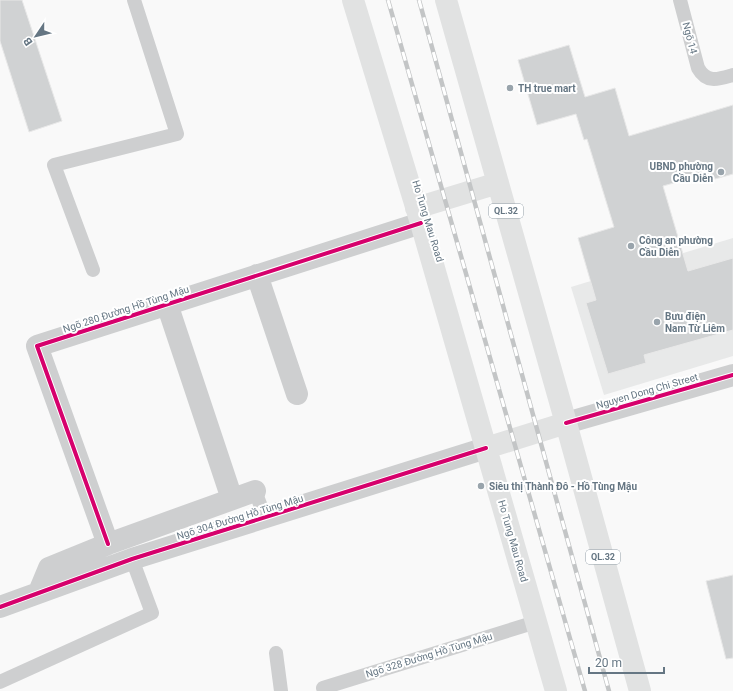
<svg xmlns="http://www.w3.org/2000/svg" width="733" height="691" font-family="Roboto,sans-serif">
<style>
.built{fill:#e8e9e9}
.building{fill:#d0d2d3;stroke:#e8e8e8}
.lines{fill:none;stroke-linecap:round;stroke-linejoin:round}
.lane{stroke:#cecfd0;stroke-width:14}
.street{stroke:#cecfd0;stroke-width:22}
.highway{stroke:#e1e2e2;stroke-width:22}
.rail-casing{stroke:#c3c5c6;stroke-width:4.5}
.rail{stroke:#fff;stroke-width:3;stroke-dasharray:9;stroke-linecap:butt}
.cycleway-casing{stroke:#fff;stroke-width:6}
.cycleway{stroke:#d6006c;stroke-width:4}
.poi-dot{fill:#99a4ac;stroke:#fff;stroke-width:1.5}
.labels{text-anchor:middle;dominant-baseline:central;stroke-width:4;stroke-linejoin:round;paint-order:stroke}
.shield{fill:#fff;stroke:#939fa8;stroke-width:1}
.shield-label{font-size:9px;font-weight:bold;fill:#657683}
.street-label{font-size:10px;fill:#657683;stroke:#fff}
.poi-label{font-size:10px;font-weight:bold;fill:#657683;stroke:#fff;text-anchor:start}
</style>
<rect width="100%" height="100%" fill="#f9f9f9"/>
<path class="built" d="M733,238v118l-129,39 -33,-108z"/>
<path class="building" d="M0,0h22l40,121 -33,11 -29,-91z
M569,45l16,52 30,-9 14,48 104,-31v69l-25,7 -2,-7 -43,12 25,85 45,-13v72l-89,25 2,8 -38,11 -22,-71 10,-3 -18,-62 36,-11 -27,-88 -3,1 -8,-26 -39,11 -19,-65z
M733,575v83l-7,1 -20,-78z"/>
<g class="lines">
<path class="lane" d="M680,0l18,68c9,16 21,11 35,7
M93,270l-39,-105 123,-31 -43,-134
M255,491l10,26
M276,653l5,38
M0,682l152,-69 -20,-54
M323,688l213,-66"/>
<path class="street" d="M257,275l40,119
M167,304l65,195
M566,423l167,-48
M108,544l-71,-198 384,-123
M39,592l10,-24 59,-24 147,-53
M0,607l132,-48 354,-111"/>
<path class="highway" d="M353,0l68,223 135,468
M446,0l120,423 74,268
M416,208l82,-25
M486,448l80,-25"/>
<g class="rail-casing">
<path id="rail" d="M388,0l197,691
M419,0l190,691"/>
</g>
<use href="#rail" class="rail"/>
<g class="cycleway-casing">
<path id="cycleway" d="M566,423l167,-48
M108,544l-71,-198 384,-123
M0,607l132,-48 354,-111"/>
</g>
<use href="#cycleway" class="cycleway"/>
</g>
<g class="poi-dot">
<circle cx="510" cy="88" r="4"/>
<circle cx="721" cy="172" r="4"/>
<circle cx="631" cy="246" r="4"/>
<circle cx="657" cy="322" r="4"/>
<circle cx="481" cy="486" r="4"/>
</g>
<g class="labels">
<g class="shield">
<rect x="489" y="204" width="34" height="14" rx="3"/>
<rect x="586" y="550" width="34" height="14" rx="3"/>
</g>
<g class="shield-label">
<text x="506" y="211">QL.32</text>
<text x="603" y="557">QL.32</text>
</g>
<g class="street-label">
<text transform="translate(690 38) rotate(75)">Ngõ 14</text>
<text transform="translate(428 221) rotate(73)">Ho Tung Mau Road</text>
<text transform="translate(126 309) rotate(-18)">Ngõ 280 Đường Hồ Tùng Mậu</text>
<text transform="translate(647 391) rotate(-16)">Nguyen Dong Chi Street</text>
<text transform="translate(240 517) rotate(-17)">Ngõ 304 Đường Hồ Tùng Mậu</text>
<text transform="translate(513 541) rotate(74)">Ho Tung Mau Road</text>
<text transform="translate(429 655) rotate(-17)">Ngõ 328 Đường Hồ Tùng Mậu</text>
</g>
<g class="poi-label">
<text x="518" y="88">TH true mart</text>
<text x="713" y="166" text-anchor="end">UBND phường<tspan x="713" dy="12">Cầu Diễn</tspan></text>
<text x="639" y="240">Công an phường<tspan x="639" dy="12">Cầu Diễn</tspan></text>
<text x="665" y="316">Bưu điện<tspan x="665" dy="12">Nam Từ Liêm</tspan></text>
<text x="489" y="486">Siêu thị Thành Đô - Hồ Tùng Mậu</text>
</g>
</g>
<g transform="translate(36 36) rotate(235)" stroke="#ffffff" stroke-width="3" paint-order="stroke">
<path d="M0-3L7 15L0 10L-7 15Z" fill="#657683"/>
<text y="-6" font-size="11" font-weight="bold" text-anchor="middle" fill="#657683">B</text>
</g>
<path d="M589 667v6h75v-6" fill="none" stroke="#657683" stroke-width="2"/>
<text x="595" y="667" font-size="12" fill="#657683" stroke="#ffffff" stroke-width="3" paint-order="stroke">20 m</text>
</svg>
